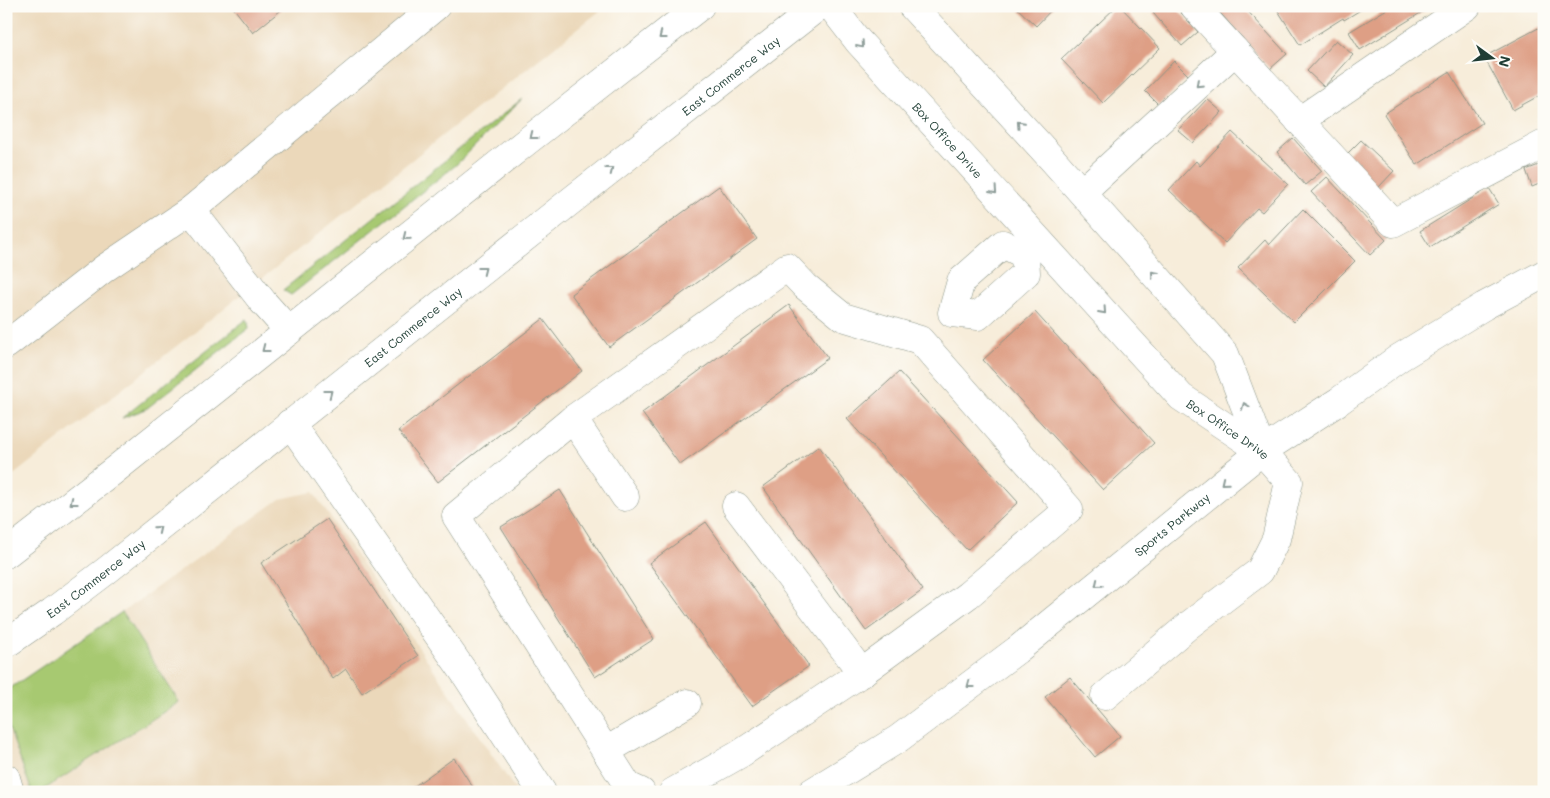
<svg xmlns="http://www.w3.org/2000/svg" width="1550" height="798" font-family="Mali,sans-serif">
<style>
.built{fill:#ebd8ba}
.green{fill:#a7c971;stroke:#638352}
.building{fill:#de9f85}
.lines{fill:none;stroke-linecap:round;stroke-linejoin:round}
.minor-casing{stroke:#8b9587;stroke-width:29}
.major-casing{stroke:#8b9587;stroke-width:29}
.minor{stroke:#fff;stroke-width:28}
.major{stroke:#fff;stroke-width:28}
.oneway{stroke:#8f9e9a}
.labels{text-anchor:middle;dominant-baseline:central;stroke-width:4;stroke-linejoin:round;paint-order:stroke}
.street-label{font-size:12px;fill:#1f3d34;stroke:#fdfcf7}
</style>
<rect width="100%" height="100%" fill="#fdfcf7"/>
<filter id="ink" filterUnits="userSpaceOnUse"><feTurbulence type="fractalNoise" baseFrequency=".02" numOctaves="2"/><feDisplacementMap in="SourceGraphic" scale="10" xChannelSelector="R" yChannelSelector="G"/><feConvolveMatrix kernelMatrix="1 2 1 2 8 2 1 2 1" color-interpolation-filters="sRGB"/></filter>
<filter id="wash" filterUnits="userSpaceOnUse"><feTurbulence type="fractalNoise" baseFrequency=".0096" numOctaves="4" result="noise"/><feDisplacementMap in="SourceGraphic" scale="20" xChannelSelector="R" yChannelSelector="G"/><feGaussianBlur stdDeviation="1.12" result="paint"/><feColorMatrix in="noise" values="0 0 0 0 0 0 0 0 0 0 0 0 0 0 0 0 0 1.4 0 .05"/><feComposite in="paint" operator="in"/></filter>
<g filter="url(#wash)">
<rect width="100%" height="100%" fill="#f7edda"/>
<path class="built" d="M6,6h600l-600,475z
M313,492l204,300h-511v-60l12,-7 -3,-36 265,-190z"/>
<path class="green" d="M522,99l-66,66 -165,130 -8,-5z
M247,319l2,9 -103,81 -24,9z
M122,612l57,90 -139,90h-8l-26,-72v-29z"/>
<g id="blocks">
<path class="building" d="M232,6h54l-33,27z
M1015,6h40l-19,20z
M1117,6h3l40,42 -57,55 -42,-44z
M1162,6h13l23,26 -16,14 -29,-33z
M1214,6h29l44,48 -17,15z
M1275,6h92l-23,14 -1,-2 -43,27z
M1392,6h40l-72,44 -11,-18z
M1544,25v68l-31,17 -29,-53z
M1336,40l17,15 -29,32 -17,-16z
M1174,61l15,15 -30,29 -14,-14z
M1449,72l33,51 -65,42 -33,-51z
M1207,99l15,13 -29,31 -15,-13z
M1232,132l56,52 -26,28 -5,-4 -32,35 -56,-53 27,-29 4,5z
M1293,138l29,33 -17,14 -28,-33z
M1361,140l33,31 -16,17 -33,-32z
M1544,163v19l-12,5 -6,-17z
M1327,177l59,63 -16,15 -59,-63z
M719,186l38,53 -148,108 -38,-53z
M1489,188l10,16 -69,43 -10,-16z
M1303,209l52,52 -61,61 -56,-54 27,-28 4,5z
M789,305l39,53 -148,107 -38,-52z
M1035,312l119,131 -51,47 -120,-130z
M543,319l39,52 -144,111 -40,-51z
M899,372l119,130 -51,48 -120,-131z
M819,446l104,144 -57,41 -103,-144z
M560,490l94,149 -59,38 -94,-150z
M327,519l91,137 -56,37 -16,-24 -13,10 -72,-116z
M706,522l103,144 -57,40 -103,-143z
M1070,677l50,59 -25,21 -50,-60z
M454,758l22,34h-70z"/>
</g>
</g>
<g filter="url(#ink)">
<use href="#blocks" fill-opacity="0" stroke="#8b9587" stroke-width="1"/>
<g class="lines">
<g class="minor-casing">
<g id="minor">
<path id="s1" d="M831,6l27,35 323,356 81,54 27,31 -13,57 -16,32 -71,54 -84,71"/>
<path d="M912,6l141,154 172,194 37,97"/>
<path d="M1194,6l199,217 151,-79"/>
<path d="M1299,121l168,-115"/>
<path d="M1082,192l153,-141"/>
<path d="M191,210l72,92 26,29"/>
<path d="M1003,244l22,11 1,18 -48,43 -26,-3 9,-32z"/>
<path d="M6,345l99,-77 86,-58 245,-204"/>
<path d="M573,419l52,78"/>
<path d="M290,423l176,252 76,117"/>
<path d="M736,506l126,167"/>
<path d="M606,751l81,-48"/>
<path d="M6,778l4,14"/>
<path d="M641,792l-13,-6 -172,-270 117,-97 214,-152 18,19 38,31 77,23 149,169 -101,86 -111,81 -117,78 -67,38"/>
<path id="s2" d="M812,792l86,-53 119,-89 245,-199 77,-50 60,-43 85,-52 60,-32"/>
</g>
</g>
<g class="major-casing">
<g id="major">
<path d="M6,554l106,-82 414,-330 174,-136"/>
<path id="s3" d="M6,644l46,-32 54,-41 466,-371 247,-194"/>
</g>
</g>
<use href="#minor" class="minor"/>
<use href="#major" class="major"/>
</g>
<defs><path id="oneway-chevron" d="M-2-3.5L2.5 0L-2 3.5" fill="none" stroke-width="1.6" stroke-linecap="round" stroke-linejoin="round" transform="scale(1.25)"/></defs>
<g class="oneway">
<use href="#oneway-chevron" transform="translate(662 36) rotate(142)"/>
<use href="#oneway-chevron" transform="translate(861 45) rotate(49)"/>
<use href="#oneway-chevron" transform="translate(1199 84) rotate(137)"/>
<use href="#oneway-chevron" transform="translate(1020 124) rotate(-133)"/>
<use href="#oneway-chevron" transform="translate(533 136) rotate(142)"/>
<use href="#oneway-chevron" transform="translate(610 170) rotate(-38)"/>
<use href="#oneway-chevron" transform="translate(994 191) rotate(48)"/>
<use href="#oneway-chevron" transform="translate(406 237) rotate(141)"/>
<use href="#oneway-chevron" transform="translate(483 270) rotate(-38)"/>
<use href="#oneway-chevron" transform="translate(1154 274) rotate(-131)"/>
<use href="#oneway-chevron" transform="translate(1103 311) rotate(48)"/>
<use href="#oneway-chevron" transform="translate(265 349) rotate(142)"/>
<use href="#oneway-chevron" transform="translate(329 393) rotate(-38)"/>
<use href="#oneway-chevron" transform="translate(1245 406) rotate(-111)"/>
<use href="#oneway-chevron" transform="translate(1224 482) rotate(141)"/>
<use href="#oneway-chevron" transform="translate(73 502) rotate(142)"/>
<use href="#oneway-chevron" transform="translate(158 529) rotate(-39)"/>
<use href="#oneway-chevron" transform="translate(1098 584) rotate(141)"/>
<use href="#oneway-chevron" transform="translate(970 685) rotate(143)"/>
</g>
</g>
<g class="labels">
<g class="street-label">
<text stroke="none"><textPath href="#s3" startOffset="921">East Commerce Way</textPath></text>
<text stroke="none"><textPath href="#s1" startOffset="178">Box Office Drive</textPath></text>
<text stroke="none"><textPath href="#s3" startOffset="516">East Commerce Way</textPath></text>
<text stroke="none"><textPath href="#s1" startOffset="582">Box Office Drive</textPath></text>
<text stroke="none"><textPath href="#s2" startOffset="449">Sports Parkway</textPath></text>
<text stroke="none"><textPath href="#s3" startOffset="111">East Commerce Way</textPath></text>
</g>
</g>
<rect width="1550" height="798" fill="none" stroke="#fdfcf7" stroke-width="25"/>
<g transform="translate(1492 58) rotate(105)" stroke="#fdfcf7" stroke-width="4" paint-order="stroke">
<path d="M0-4L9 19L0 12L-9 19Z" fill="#1f3d34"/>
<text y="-8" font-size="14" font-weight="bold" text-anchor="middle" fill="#1f3d34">N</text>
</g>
</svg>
